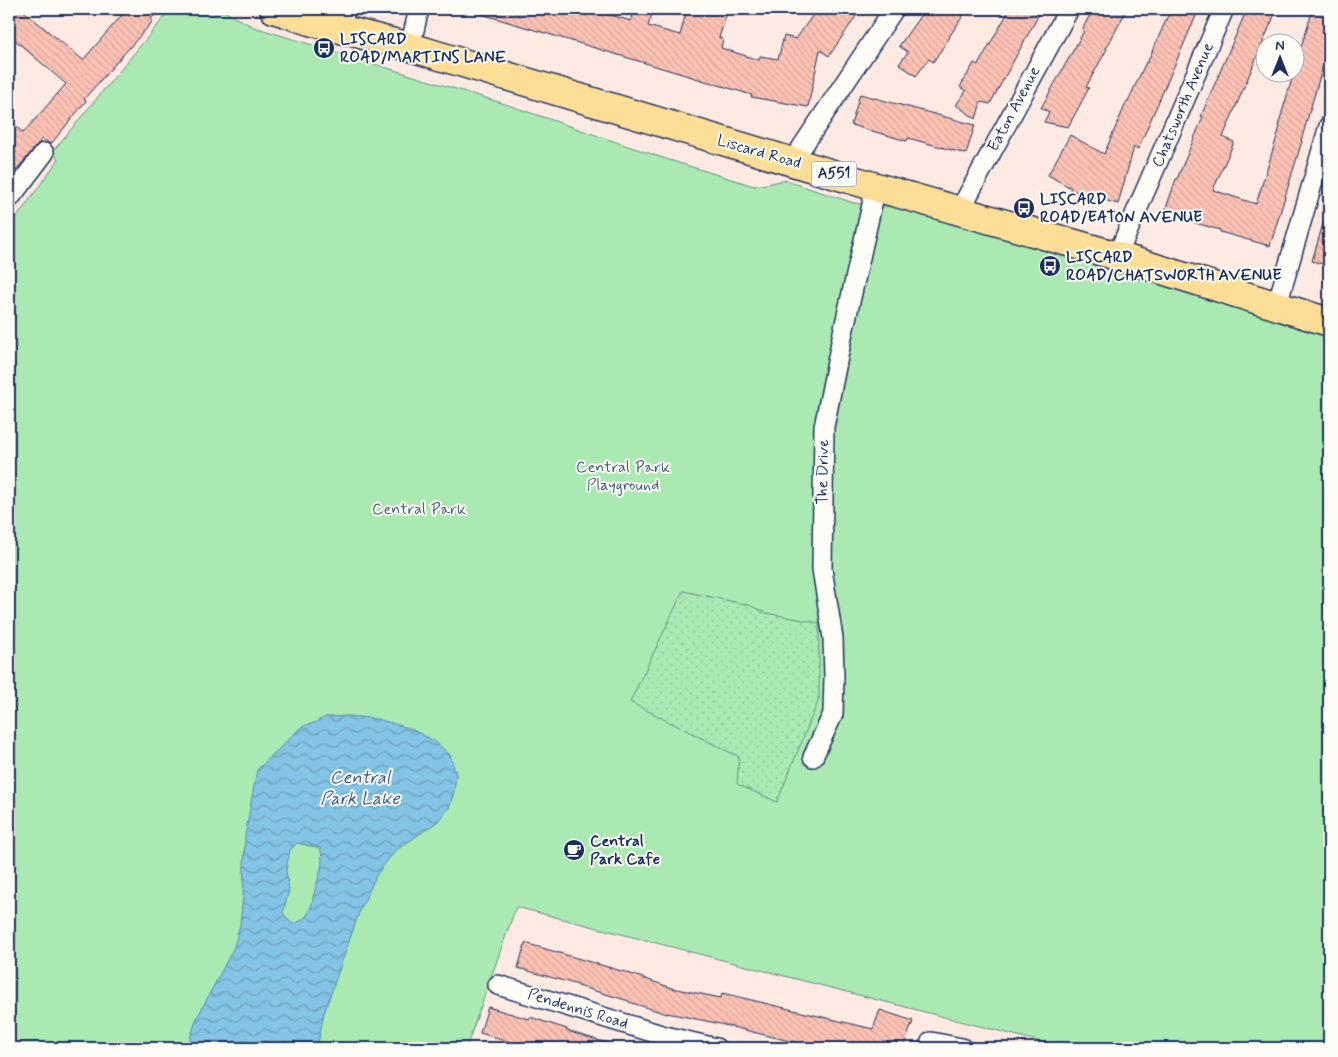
<svg xmlns="http://www.w3.org/2000/svg" width="1338" height="1057" font-family="Mynerve,sans-serif">
<style>
.park{fill:#aaeab2;stroke:#628c88}
.garden{fill:url(#garden-dots);stroke:#628c88}
.water{fill:url(#water-waves);stroke:#5988ae;fill-rule:evenodd}
.building{fill:url(#building-back-hatch);stroke:#1b2f5e}
.lines{fill:none;stroke-linecap:round;stroke-linejoin:round}
.street-casing{stroke:#1b2f5e;stroke-width:22}
.primary-casing{stroke:#1b2f5e;stroke-width:31}
.street{stroke:#fdfcf7;stroke-width:19}
.primary{stroke:#fdde96;stroke-width:28}
.labels{text-anchor:middle;dominant-baseline:central;stroke-width:4;stroke-linejoin:round;paint-order:stroke}
.shield{fill:#fdfcf7;stroke:#5f6c8c;stroke-width:1}
.shield-label{font-size:15px;font-weight:bold;fill:#1b2f5e}
.poi-label{font-size:16px;font-weight:bold;fill:#1b2f5e;stroke:#fdfcf7;text-anchor:start}
.street-label{font-size:16px;fill:#1b2f5e;stroke:#fdfcf7}
.park-label{font-size:16px;fill:#3f5e73;stroke:#fdfcf7}
.water-label{font-size:18px;font-style:italic;fill:#3a5c86;stroke:#fdfcf7}
</style>
<defs>
<pattern id="garden-dots" width="8" height="8" patternUnits="userSpaceOnUse" patternTransform="scale(1.25)"><rect width="8" height="8" fill="#aaeab2"/><path d="M2 2h.1M6 6h.1" fill="none" stroke="#92c99c" stroke-width="1.8" stroke-linecap="round"/></pattern>
<pattern id="water-waves" width="16" height="10" patternUnits="userSpaceOnUse" patternTransform="scale(1.25)"><rect width="16" height="10" fill="#83c4e4"/><path d="M0 5q4-4 8 0t8 0" fill="none" stroke="#6aa0bc"/></pattern>
<pattern id="building-back-hatch" width="6" height="6" patternUnits="userSpaceOnUse" patternTransform="scale(1.25)"><rect width="6" height="6" fill="#fcc2b4"/><path d="M-1 5l2 2M0 0l6 6M5-1l2 2" fill="none" stroke="#d7a79d"/></pattern>
</defs>
<rect width="100%" height="100%" fill="#fdebe3"/>
<filter id="ink" filterUnits="userSpaceOnUse"><feTurbulence type="fractalNoise" baseFrequency=".02" numOctaves="2"/><feDisplacementMap in="SourceGraphic" scale="10" xChannelSelector="R" yChannelSelector="G"/><feConvolveMatrix kernelMatrix="1 2 1 2 8 2 1 2 1" color-interpolation-filters="sRGB"/></filter>
<g filter="url(#ink)">
<path class="park" d="M171,9h51l10,7 22,11 254,78 158,54 88,27 13,-2 17,-4 70,23 48,5 243,70 184,56v714h-264l-549,-141 -50,141h-457v-820l49,-68 -5,-9z"/>
<path class="garden" d="M683,591l66,14 17,8 53,10v76l-42,103 -40,-18 2,-27 -109,-55z"/>
<path class="water" d="M350,716l27,3 32,9 24,12 17,15 6,19 -2,18 -5,16 -12,14 -42,29 -18,23 -17,36 -36,103 -7,35h-128v-6l7,-22 38,-73 6,-23 3,-27 2,-61 12,-66 44,-43 13,-4 12,-6zM297,843l23,5c5,15 -1,27 -5,42 -3,9 -2,17 -9,26 -3,4 -8,6 -13,8l-5,-4 -5,-7 6,-23 -3,-20 4,-20z"/>
<path class="building" d="M9,9h12l62,51 44,-51h33l-9,10 2,2 -69,78 2,2 -35,43 -9,-5 -33,40v-42l8,-10 6,6 43,-49 -57,-49z
M479,9h123l-1,3 30,9 4,-12h19l-6,17 32,9 7,-26h41l-9,29 4,1 -2,9 38,12 1,-4 18,3 6,-23 12,3 21,-30h44l-32,47 -9,-6 -12,57 -57,-10 1,-2 -274,-82z
M925,9h27l11,7 -14,21h1l-17,25 -4,-3 -13,17 -17,-12 9,-12 -9,-6z
M1010,9h32l-52,95 -9,-2 -5,17 -20,-14 10,-14 -6,-4 14,-24 4,2z
M1093,9h34l-21,40h1l-21,38 3,1 -21,39 -24,-5 5,-10 -8,-4 43,-77 -2,-1z
M1171,9h28l-61,140 -4,-2 -16,57 -48,-14 1,-2 -23,-13 22,-40 34,19 23,-53h1l18,-39 1,1z
M1247,9h30l-54,128 11,5 -21,48 43,14 24,-77 -2,-1 16,-54h2v-15l3,-11 2,1 12,-38h16v36l-28,96h1l-32,105 -50,-14v-2l-56,-16 12,-35h1l26,-62 -2,-1z
M860,94l115,31 -9,29 -58,-16 -1,3 -56,-16z
M1325,217l4,1v48l-17,-5z
M525,943l100,29 47,16 49,10 1,-5 151,36 7,-19 33,11 -10,27h-85l-102,-25 -49,-10v1l-38,-12v-1l-51,-15v-1l-60,-17z
M488,1007l41,12 1,-2 37,12v2l44,13 -1,4h-80l-50,-15z"/>
<g class="lines">
<g class="street-casing">
<path id="street" d="M338,28l8,-19
M410,47l9,-38
M792,162l102,-153
M9,199l35,-46
M960,210l109,-201
M1117,256l107,-247
M1277,305l52,-179
M813,757l20,-43 1,-37 -1,-39 -11,-69 2,-142 18,-90 34,-150
M498,985l167,51 51,12
M928,1048l3,-6 31,6"/>
</g>
<g class="primary-casing">
<path id="primary" d="M274,9l39,13 97,25 466,140 241,69 212,66"/>
</g>
<use href="#street" class="street"/>
<use href="#primary" class="primary"/>
</g>
</g>
<defs>
<g id="bus-disc" transform="scale(1.125)"><circle r="9.5" fill="#1b2f5e" stroke="#fdfcf7"/><path d="M-5-6H5V4H4V6H2V4H-2V6H-4V4H-5ZM-3.5-4V0h7V-4ZM-3.5 1.2v1.5H-2V1.2ZM2 1.2v1.5H3.5V1.2Z" fill="#fff"/></g>
<g id="cafe-disc" transform="scale(1.125)"><circle r="9.5" fill="#1b2f5e" stroke="#fdfcf7"/><path d="M-5.5-4.5H6V0H3Q3 3.5 0 3.5H-2.5Q-5.5 3.5-5.5 0ZM3-3.2v2h1.7v-2ZM-6 4.5H4V6H-6Z" fill="#fff"/></g>
</defs>
<g fill-rule="evenodd">
<use href="#bus-disc" x="324" y="48"/>
<use href="#bus-disc" x="1024" y="208"/>
<use href="#bus-disc" x="1050" y="266"/>
<use href="#cafe-disc" x="574" y="850"/>
</g>
<g class="labels">
<rect class="shield" x="811.5" y="161.5" width="45" height="25" rx="4"/>
<g class="shield-label">
<text x="834" y="174">A551</text>
</g>
<g class="poi-label">
<text x="340" y="39">LISCARD<tspan x="340" dy="18">ROAD/MARTINS LANE</tspan></text>
<text x="1040" y="199">LISCARD<tspan x="1040" dy="18">ROAD/EATON AVENUE</tspan></text>
<text x="1066" y="257">LISCARD<tspan x="1066" dy="18">ROAD/CHATSWORTH AVENUE</tspan></text>
<text x="590" y="841">Central<tspan x="590" dy="18">Park Cafe</tspan></text>
</g>
<g class="street-label">
<text transform="translate(1183 105) rotate(-67)">Chatsworth Avenue</text>
<text transform="translate(1014 109) rotate(-62)">Eaton Avenue</text>
<text transform="translate(759 152) rotate(16)">Liscard Road</text>
<text transform="translate(823 472) rotate(-89)">The Drive</text>
<text transform="translate(578 1009) rotate(17)">Pendennis Road</text>
</g>
<g class="park-label">
<text x="623" y="467">Central Park<tspan x="623" dy="18">Playground</tspan></text>
<text x="419" y="509">Central Park</text>
</g>
<g class="water-label">
<text x="360" y="778">Central<tspan x="360" dy="21">Park Lake</tspan></text>
</g>
</g>
<rect width="1338" height="1057" fill="none" stroke="#fdfcf7" stroke-width="30"/>
<rect x="15" y="15" width="1308" height="1027" fill="none" stroke="#1b2f5e" stroke-width="2" filter="url(#ink)"/>
<g transform="translate(1280 58)"><circle r="24" fill="#fdfcf7" stroke="#a3aaba"/>
<path d="M0-4L9 19L0 12L-9 19Z" fill="#1b2f5e"/>
<text y="-8" font-size="14" font-weight="bold" text-anchor="middle" fill="#1b2f5e">N</text>
</g>
</svg>
